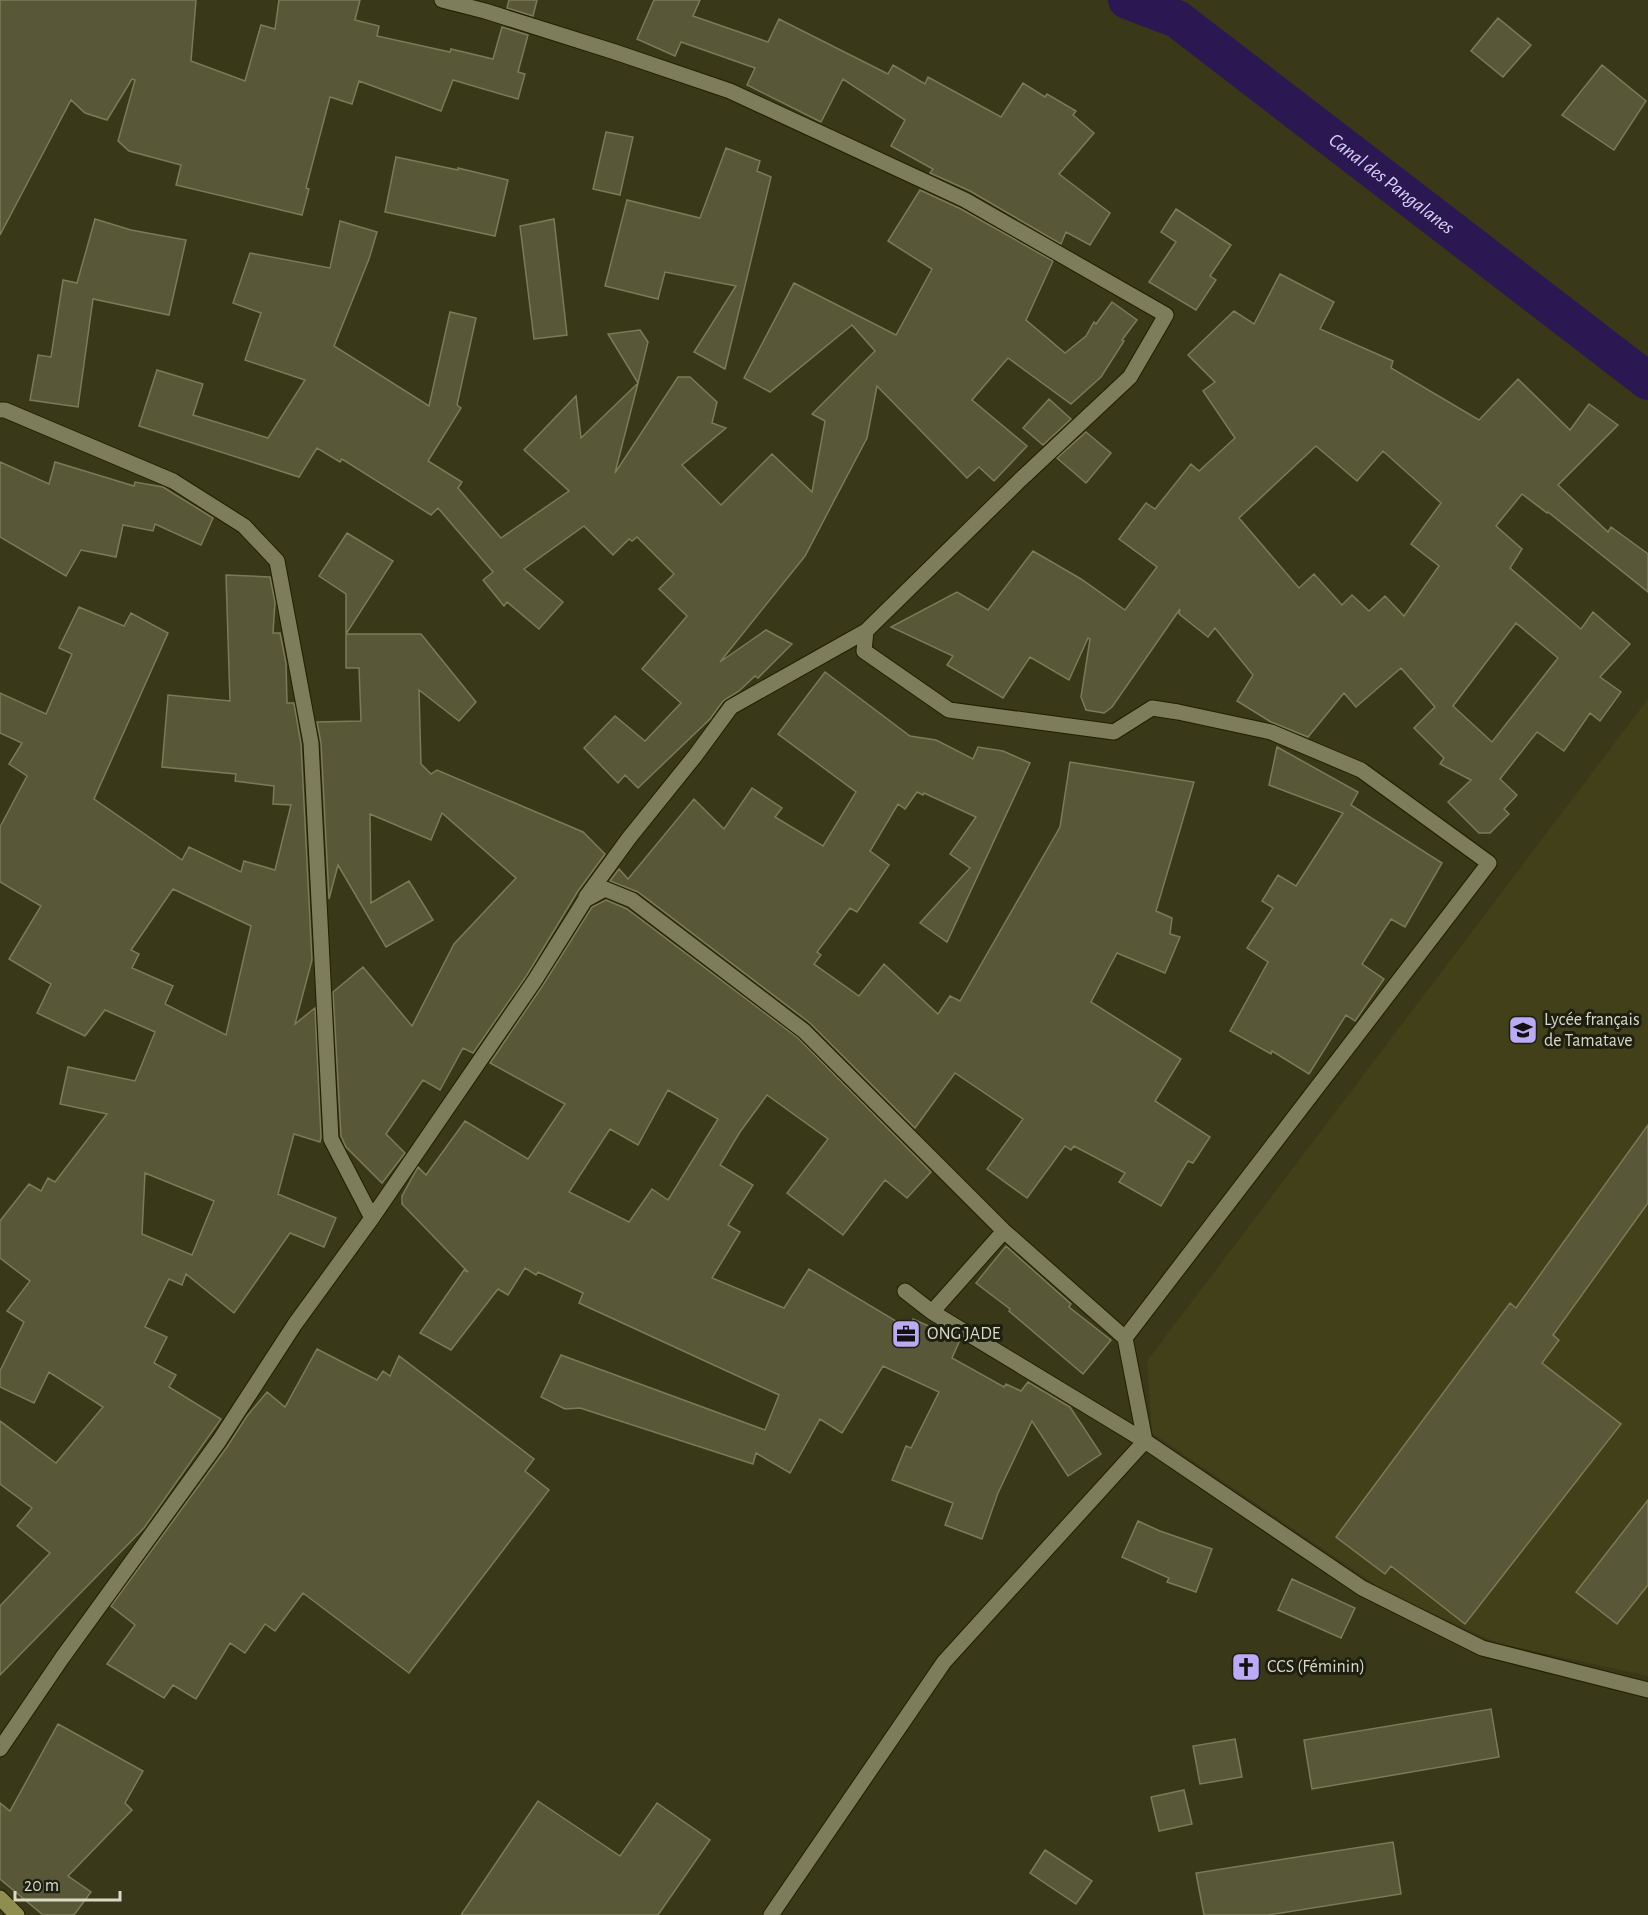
<svg xmlns="http://www.w3.org/2000/svg" width="1648" height="1915" font-family="'Alegreya Sans',sans-serif">
<style>
.built{fill:#414019}
.lines{fill:none;stroke-linecap:round;stroke-linejoin:round}
.canal{stroke:#2b1752;stroke-width:38}
.building{fill:#585838;stroke:#7b7b5a;stroke-width:1.5;fill-rule:evenodd}
.minor-casing{stroke:#211f01;stroke-width:17}
.major-casing{stroke:#211f01;stroke-width:17}
.minor{stroke:#7d7d5c;stroke-width:15}
.major{stroke:#908e4e;stroke-width:15}
.labels{text-anchor:middle;dominant-baseline:central;stroke-width:6;stroke-linejoin:round;paint-order:stroke}
.poi-label{font-size:18px;fill:#d9d9c8;stroke:#1f1f11;text-anchor:start}
.water-label{font-size:20px;font-style:italic;fill:#d8d0f6;stroke:#1f1f11}
</style>
<rect width="100%" height="100%" fill="#393819"/>
<path class="built" d="M1648,699v977l-151,-33 -111,-51 -234,-159 -5,-72z"/>
<g class="lines">
<path class="canal" id="s1" d="M1127,0l50,19 471,362"/>
</g>
<path class="building" d="M0,0h196l-5,61 54,20 16,-56 14,4 4,-29h81l-5,20 24,6 -2,10 73,16 1,-3 42,10 9,-32 26,8 -10,37 7,2 -7,25 -65,-19 -12,31 -82,-30 -7,23 -22,-7 -24,91 3,1 -7,26 -126,-30 5,-20 -52,-14 -11,-10 17,-61 -3,-1 -25,41 -22,-7 -14,-13 -71,135z
M509,0h28l-4,16 -26,-8z
M654,0h46l-7,16 75,26 11,-23 109,55 5,-9 32,19 3,-7 73,40 22,-34 22,14 2,-3 29,17 -3,4 21,18 -35,41 51,39 -20,32 -24,-13 -5,12 -91,-53 -40,-18 3,-4 -42,-23 14,-26 -62,-41 -22,43 -74,-37 8,-17 -74,-26 -6,14 -38,-17z
M1498,18l33,27 -28,32 -32,-26z
M1602,65l44,36 -32,49 -52,-35z
M606,132l27,5 -13,58 -27,-6z
M726,148l34,13 -3,10 14,6 -46,192 -31,-17 42,-66 -71,-14 -7,27 -53,-13 22,-86 73,18z
M396,157l62,13v-2l50,12 -13,56 -110,-24z
M920,190l41,19 92,52 -27,59 39,33 21,-17 8,-14 2,2 16,-22 25,18 -15,20 2,1 -23,36 -30,27 -63,-46 -36,42 55,46 -33,35 -15,-14 -12,11 -90,-92 -10,52 -62,118 -85,106 46,-32 26,14 -34,34 -3,-2 -16,15 -16,10 -13,18 -72,69 -13,-13 -7,8 -34,-35 31,-32 30,25 36,-38 -39,-34 45,-53 -28,-27 15,-15 -37,-37 -5,4 -3,-2 -16,16 -29,-29 -60,43 39,33 -24,27 -32,-27 -3,4 -21,-26 10,-8 -55,-64 -7,7 -89,-56 -2,3 -23,-14 -18,29 -160,-51 18,-56 46,14 -10,31 75,23 37,-58 -60,-20 16,-47 -28,-10 17,-50 80,15 10,-47 37,11 -8,27 -35,87 95,60 21,-94 26,6 -19,87 4,3 -33,53 34,21 -4,6 43,50 68,-47 -45,-41 52,-54 5,42 57,-55 -23,90 63,-96h12l27,25 -5,21 14,5 -44,37 39,40 51,-51 40,38 13,-71 -13,-7 63,-63 -23,-26 -82,67 -26,-14 50,-95 102,52 36,-66 -44,-28z
M1176,209l55,36 -21,31 6,4 -20,30 -47,-28 27,-40 -15,-10z
M95,219l36,11 55,10 -17,75 -76,-16 -15,108 -48,-7 8,-45 13,2 12,-77 14,3z
M554,219l13,116 -33,4 -14,-113z
M1280,274l54,28 -14,27 73,32 -2,7 88,52 39,-41 52,51 19,-26 29,21 -60,60 50,47 3,-5 37,27v38l-100,-80 -1,1 -25,-19 -26,32 26,23 -12,19 71,61 12,-17 37,32 -30,33 21,15 -21,29 -10,-8 -26,38 -27,-19 -37,47 17,16 -13,14 5,5 -19,19h-11l-31,-31 23,-22 -31,-16 4,-6 -30,-30 21,-21 -34,-39 -45,39 -12,-14 -36,44 -37,-15 -34,-21 16,-26 -38,-47 -7,9 -29,-23 1,-5 -68,98 -8,6 -18,-3 -5,-13 9,-58 -2,-1 -19,42 -39,-23 -27,41 -56,-33 6,-9 -62,-29 66,-35 31,18 45,-59 48,28 44,31 32,-43 -38,-28 27,-36 9,6 36,-45 8,7 36,-33 -32,-47 12,-9 -27,-27 46,-44 20,13zM1316,446l41,35 26,-30 58,52 -30,41 28,22 -35,50 -19,-20 -16,15 -17,-16 -10,10 -28,-31 -15,14 -60,-70zM1516,623l42,35 -66,84 -39,-36z
M640,330l8,12 -10,41 -30,-49z
M1049,399l22,20 -28,26 -20,-17z
M1086,432l25,21 -25,30 -29,-25z
M0,462l49,22 6,-22 79,24 1,-4 28,5 50,31 -12,27 -46,-21 -2,7 -30,-6 -7,32 -35,-7 -15,26 -66,-39z
M347,533l46,28 -47,73v-40l-27,-18z
M226,575l44,2 5,25 -2,31h7l6,30 1,40h7l7,41 11,216 -17,64 20,-16 6,129 -1,5 -26,-8 -16,60 58,24 -12,29 -34,-14 -56,80 -48,-39 -4,11 -13,-6 -24,48 22,10 -13,26 22,12 -7,12 52,32 -77,109 -144,147v-69l50,-53 -33,-27 15,-18 -32,-24v-63l56,42 47,-56 -54,-35 -15,31 -34,-16v-16l24,-49 -17,-11 23,-30 -30,-23v-37l29,-37 12,7 7,-13 7,4 52,-68 -47,-10 8,-37 67,14 20,-49 -50,-22 -20,26 -48,-23 14,-29 -42,-25 32,-53 -41,-24v-55l27,-51 -18,-12 13,-21 -22,-10v-40l46,21 26,-60 -13,-6 20,-41 45,19 7,-13 37,20 -74,166 88,61 7,-13 52,25 3,-11 31,9 16,-65 -18,-1 1,-18 -39,-5 1,-7 -74,-7 6,-72 62,6zM173,889l78,37 -25,109 -61,-31 8,-18 -41,-18 7,-14 -8,-4zM145,1173l69,28 -22,54 -50,-21z
M346,634h75l55,68 -17,19 -40,-31 2,74 10,10 6,-4 146,62 22,22 -27,37 -51,84 -54,78 -10,-5 -23,42 -17,-10 -37,54 19,19 -23,30 -36,-36 -5,-11 -8,-144 30,-25 49,59 42,-82 62,-66 -74,-65 -11,27 -61,-26 1,89 38,-22 24,39 -47,27 -48,-82 -9,34 -8,-156 -4,-21 44,-1 -2,-53h-13z
M825,672l85,64 26,4 37,19 5,-12 25,4 27,12 -83,179 -27,-19 50,-55 -20,-14 26,-37 -52,-24 -1,2 -6,-3 -12,17 -7,-5 -28,47 19,14 -32,47 -7,-4 -33,44 4,3 -7,9 45,32 25,-32 54,50 12,-18 10,5 100,-174 10,-65 124,20 -38,129 16,7 -2,16 10,3 -15,36 -48,-20 -26,49 90,57 -26,42 55,36 -17,26 -5,-2 -27,45 -42,-24 6,-9 -51,-27 -3,4 -6,-4 -38,52 -40,-29 36,-50 -68,-46 -40,55 -105,-105 -172,-131 -28,-11 9,-12 9,10 66,-80 30,30 28,-41 30,20 -7,9 48,29 33,-54 -78,-58z
M1277,747l81,45 -7,13 91,58 -37,64 -14,-8 -29,45 22,15 -29,42 -9,-6 -37,59 -37,-23 -1,3 -41,-23 38,-69 -21,-14 26,-40 -11,-7 16,-26 18,11 47,-73 -74,-28z
M606,900l21,9 171,129 133,134 -24,26 -22,-18 -42,55 -56,-42 41,-54 -61,-44 -27,37 -20,33 33,20 -25,40 12,7 -28,46 72,30 25,-39 100,60 4,-10 47,21 -8,18 52,29 2,-3 15,7 7,-9 42,25 31,47 -33,22 -36,-55 -34,72 -16,46 -37,-14 8,-22 -61,-23 14,-34 5,2 28,-56 -56,-26 -41,67 -22,-14 -30,54 -34,-20 -3,11 -173,-56 -15,1 -24,-12 20,-42 204,75 14,-35 -200,-92 4,-10 -45,-21 -2,3 -11,-7 -17,27 -10,-6 -47,61 -31,-17 44,-63 4,2 -66,-68v-8l16,-29 8,8 39,-54 63,38 37,-55 -75,-41 53,-78 49,-78zM668,1090l50,29 -50,81 -16,-11 -23,33 -60,-30 41,-63 28,16z
M1648,1125v78l-95,132 6,5 -17,23 79,61 -156,200 -74,-58 -6,8 -49,-37 174,-234 6,5z
M1006,1246l65,58 -2,3 42,33 -28,34 -74,-63 1,-2 -34,-26z
M317,1349l60,31 6,-9 7,5 9,-20 135,103 -9,12 24,19 -140,183 -106,-80 -28,38 -10,-7 -20,29 -15,-10 -34,56 -23,-14 -9,13 -57,-34 28,-39 -24,-19 116,-159 20,-31 20,-24 18,15z
M1648,1500v85l-31,39 -41,-32z
M1138,1521l22,10 52,18 -16,43 -29,-10 2,-4 -47,-21z
M1292,1579l63,29 -14,30 -63,-28z
M1491,1709l8,48 -187,32 -8,-49z
M58,1724l85,47 -18,32 7,7 -64,66 23,16 -17,23h-31l-43,-36v-76l10,8z
M1235,1739l7,38 -42,7 -7,-38z
M1184,1790l8,34 -33,7 -8,-34z
M538,1801l82,55 37,-53 53,37 -52,75h-197z
M1393,1842l8,52 -133,21h-64l-8,-42z
M1045,1850l47,31 -16,23 -46,-31z"/>
<g class="lines">
<g class="minor-casing">
<path id="minor" d="M442,0l43,11 130,41 115,39 235,109 201,115 -36,62 -110,103 -154,151 -2,20 85,59 165,22 38,-24 26,4 93,20 90,38 128,93 -364,475 20,103
M0,410h5l168,71 71,45 33,35 34,182 20,396 41,79
M586,897l43,-59 66,-82 36,-49 135,-76
M905,1291l27,21 72,-81
M932,1312l213,129
M0,1749l62,-91 157,-217 76,-117 77,-106 163,-238 50,-80 20,-11 27,11 172,131 200,200 121,107
M771,1915l173,-253 201,-221 217,147 120,60 166,42"/>
</g>
<g class="major-casing">
<path id="major" d="M0,1898l17,17"/>
</g>
<use href="#minor" class="minor"/>
<use href="#major" class="major"/>
</g>
<defs>
<g id="school-square" transform="scale(1.5)"><rect x="-9" y="-9" width="18" height="18" rx="4" fill="#bbaaf6" stroke="#1f1f11"/><path d="M0-5L7-2L0 1L-7-2ZM-4 1L0 2.5L4 1V4Q0 6-4 4Z" fill="#111"/></g>
<g id="office-square" transform="scale(1.5)"><rect x="-9" y="-9" width="18" height="18" rx="4" fill="#bbaaf6" stroke="#1f1f11"/><path d="M-6-3h4V-5.5h4V-3h4V5H-6ZM-1-4.5V-3h2v-1.5ZM-6 0V1H6V0Z" fill="#111"/></g>
<g id="church-square" transform="scale(1.5)"><rect x="-9" y="-9" width="18" height="18" rx="4" fill="#bbaaf6" stroke="#1f1f11"/><path d="M-1.2-6h2.4v3.5h3.3v2.4h-3.3V6h-2.4V-.1h-3.3v-2.4h3.3Z" fill="#111"/></g>
</defs>
<g fill-rule="evenodd">
<use href="#school-square" x="1523" y="1030"/>
<use href="#office-square" x="906" y="1334"/>
<use href="#church-square" x="1246" y="1667"/>
</g>
<g class="labels">
<g class="poi-label">
<text x="1544" y="1020">Lycée français<tspan x="1544" dy="21">de Tamatave</tspan></text>
<text x="927" y="1334">ONG JADE</text>
<text x="1267" y="1667">CCS (Féminin)</text>
</g>
<g class="water-label">
<text stroke="none"><textPath href="#s1" startOffset="324">Canal des Pangalanes</textPath></text>
</g>
</g>
<path d="M15 1891v9h105v-9" fill="none" stroke="#d9d9c8" stroke-width="3"/>
<text x="24" y="1891" font-size="18" fill="#d9d9c8" stroke="#1f1f11" stroke-width="4.5" paint-order="stroke">20 m</text>
</svg>
